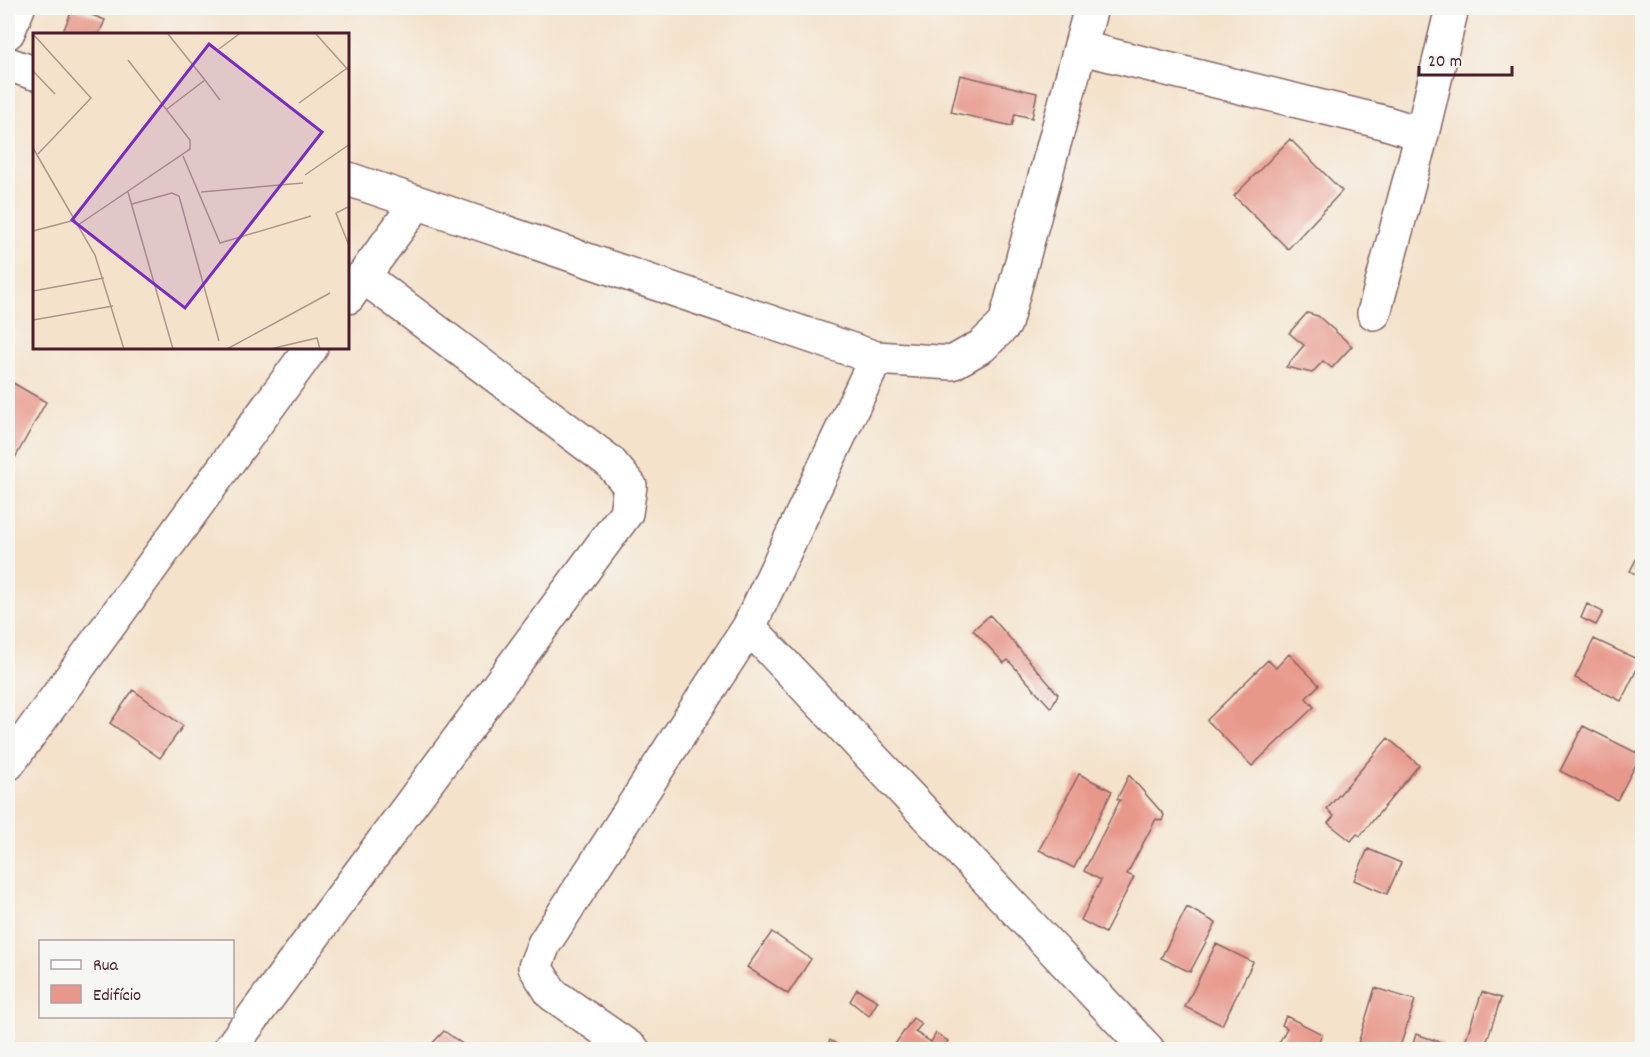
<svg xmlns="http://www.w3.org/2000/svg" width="1650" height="1057" font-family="Dekko,sans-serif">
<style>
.building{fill:#e8988b}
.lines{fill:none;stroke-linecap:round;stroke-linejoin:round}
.minor-casing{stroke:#866363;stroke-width:36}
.minor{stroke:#fff;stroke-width:33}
.inset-road{fill:none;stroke:#b0948b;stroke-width:1.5}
.view{fill:#7b2cbf;fill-opacity:0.15;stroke:#7b2cbf;stroke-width:3}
.inset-edge{fill:none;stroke:#4a1f2b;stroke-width:3}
</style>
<rect width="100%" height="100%" fill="#f6f6f2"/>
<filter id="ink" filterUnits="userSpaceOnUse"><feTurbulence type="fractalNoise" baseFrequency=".0167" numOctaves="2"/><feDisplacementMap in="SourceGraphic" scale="12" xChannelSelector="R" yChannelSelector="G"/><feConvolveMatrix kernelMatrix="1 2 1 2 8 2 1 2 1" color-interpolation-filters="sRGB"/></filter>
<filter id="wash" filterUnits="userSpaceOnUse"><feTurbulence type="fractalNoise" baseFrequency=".008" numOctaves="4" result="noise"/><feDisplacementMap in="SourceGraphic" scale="24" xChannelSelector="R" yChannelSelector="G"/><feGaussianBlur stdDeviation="1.35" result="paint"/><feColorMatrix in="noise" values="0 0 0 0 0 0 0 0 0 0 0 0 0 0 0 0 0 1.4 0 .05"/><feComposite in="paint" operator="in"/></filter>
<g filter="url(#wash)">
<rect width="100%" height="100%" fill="#f4e2cb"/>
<g id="blocks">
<path class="building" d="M73,8l32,12 -6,14h-37z
M960,75l77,18 -5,25 -17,-4 -3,12 -61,-14z
M1290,139l52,52 -54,58 -54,-53z
M1307,313l11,3 34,30 -20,22 -9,-7 -11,12 -26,-6 18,-22 -15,-12z
M8,380l38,22 -31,56 -7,-4z
M1642,548v30l-12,-7z
M1587,604l16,8 -7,13 -15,-7z
M990,615l68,79 -7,14 -43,-48 -4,3 -31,-33z
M1594,639l47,22 -20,40 -46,-23z
M1289,654l30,31 -13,13 8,9 -62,59 -45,-46 61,-60 8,8z
M133,690l50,36 -23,32 -50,-35z
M1583,726l58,29 -24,45 -57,-29z
M1388,738l31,27 -59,71 -3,-2 -6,7 -23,-18 6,-7 -7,-7z
M1079,774l33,17 -38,77 -35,-18z
M1129,775l35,40 -2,6 -6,-2 -29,55 7,3 -29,56 -24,-13 20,-40 -17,-9 36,-71 -3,-1z
M1368,849l33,14 -14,31 -33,-14z
M1187,907l29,16 -26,49 -29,-14z
M772,932l39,27 -23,35 -41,-27z
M1216,944l37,18 -31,63 -37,-18z
M1375,988l40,12 -16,50h-43z
M857,989l21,12 -9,15 -19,-15z
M1482,992l19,6 -17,52h-22z
M1286,1016l36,18 -4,9 11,7h-54l12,-22 -5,-3z
M913,1018l9,6 -7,8 16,10 5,-9 12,8 -4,7 -53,2z
M444,1031l27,19h-38l-4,-3z
M1416,1034l27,9 -2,7h-30z
M830,1040l15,10h-21z"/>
</g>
</g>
<g filter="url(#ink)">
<use href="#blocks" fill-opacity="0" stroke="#866363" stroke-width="1.5"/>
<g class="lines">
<g class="minor-casing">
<path id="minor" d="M8,32l10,-24
M1082,48l301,74 39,12 -48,179
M8,64l26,9
M1422,134l30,-126
M348,179l528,179 76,5 30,-17 23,-22 86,-316
M348,297l69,-94
M749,627l399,423
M8,764l303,-416
M229,1050l397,-537 4,-27 -20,-24 -247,-186
M633,1050l-81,-56 -17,-27 9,-23 205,-317 127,-269"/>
</g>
<use href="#minor" class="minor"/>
</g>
</g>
<g transform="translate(33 33)">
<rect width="316" height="316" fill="#f4e2cb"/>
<path class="inset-road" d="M0,1l58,64 -53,56M135,1l37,46M283,1l34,38M186,16l20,-15M0,38l22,23M266,70l51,-37M134,76l38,-29 15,20M0,115l62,107 29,94M150,123l37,87 91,-27M272,142l45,-31M95,159l45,157M168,159l102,-9M99,171l40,-11 7,3 40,145M317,173l-14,7 14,35M45,192l112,-76v-9l-62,-80M0,198l42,-11M0,258l71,-13M0,287l80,-14M194,316l103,-56M237,316l47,-11 3,11"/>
<path class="view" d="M176,11l113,88 -137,176 -113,-88z"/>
<rect width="316" height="316" class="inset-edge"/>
</g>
<rect width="1650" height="1057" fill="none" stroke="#f6f6f2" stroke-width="30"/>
<rect x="39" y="940" width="195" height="78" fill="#f6f6f2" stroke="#b1a0a2" stroke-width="1.5"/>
<rect x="51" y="960" width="30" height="9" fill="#ffffff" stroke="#b1a0a2" stroke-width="1.5"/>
<text x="93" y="970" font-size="18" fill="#4a1f2b">Rua</text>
<rect x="51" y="985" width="30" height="18" fill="#e8988b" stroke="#b1a0a2" stroke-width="1.5"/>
<text x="93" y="1000" font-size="18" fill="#4a1f2b">Edifício</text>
<path d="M1419 66v9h93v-9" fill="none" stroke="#4a1f2b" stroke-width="3"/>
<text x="1428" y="66" font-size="18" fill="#4a1f2b" stroke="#f6f6f2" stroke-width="4.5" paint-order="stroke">20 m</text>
</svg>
